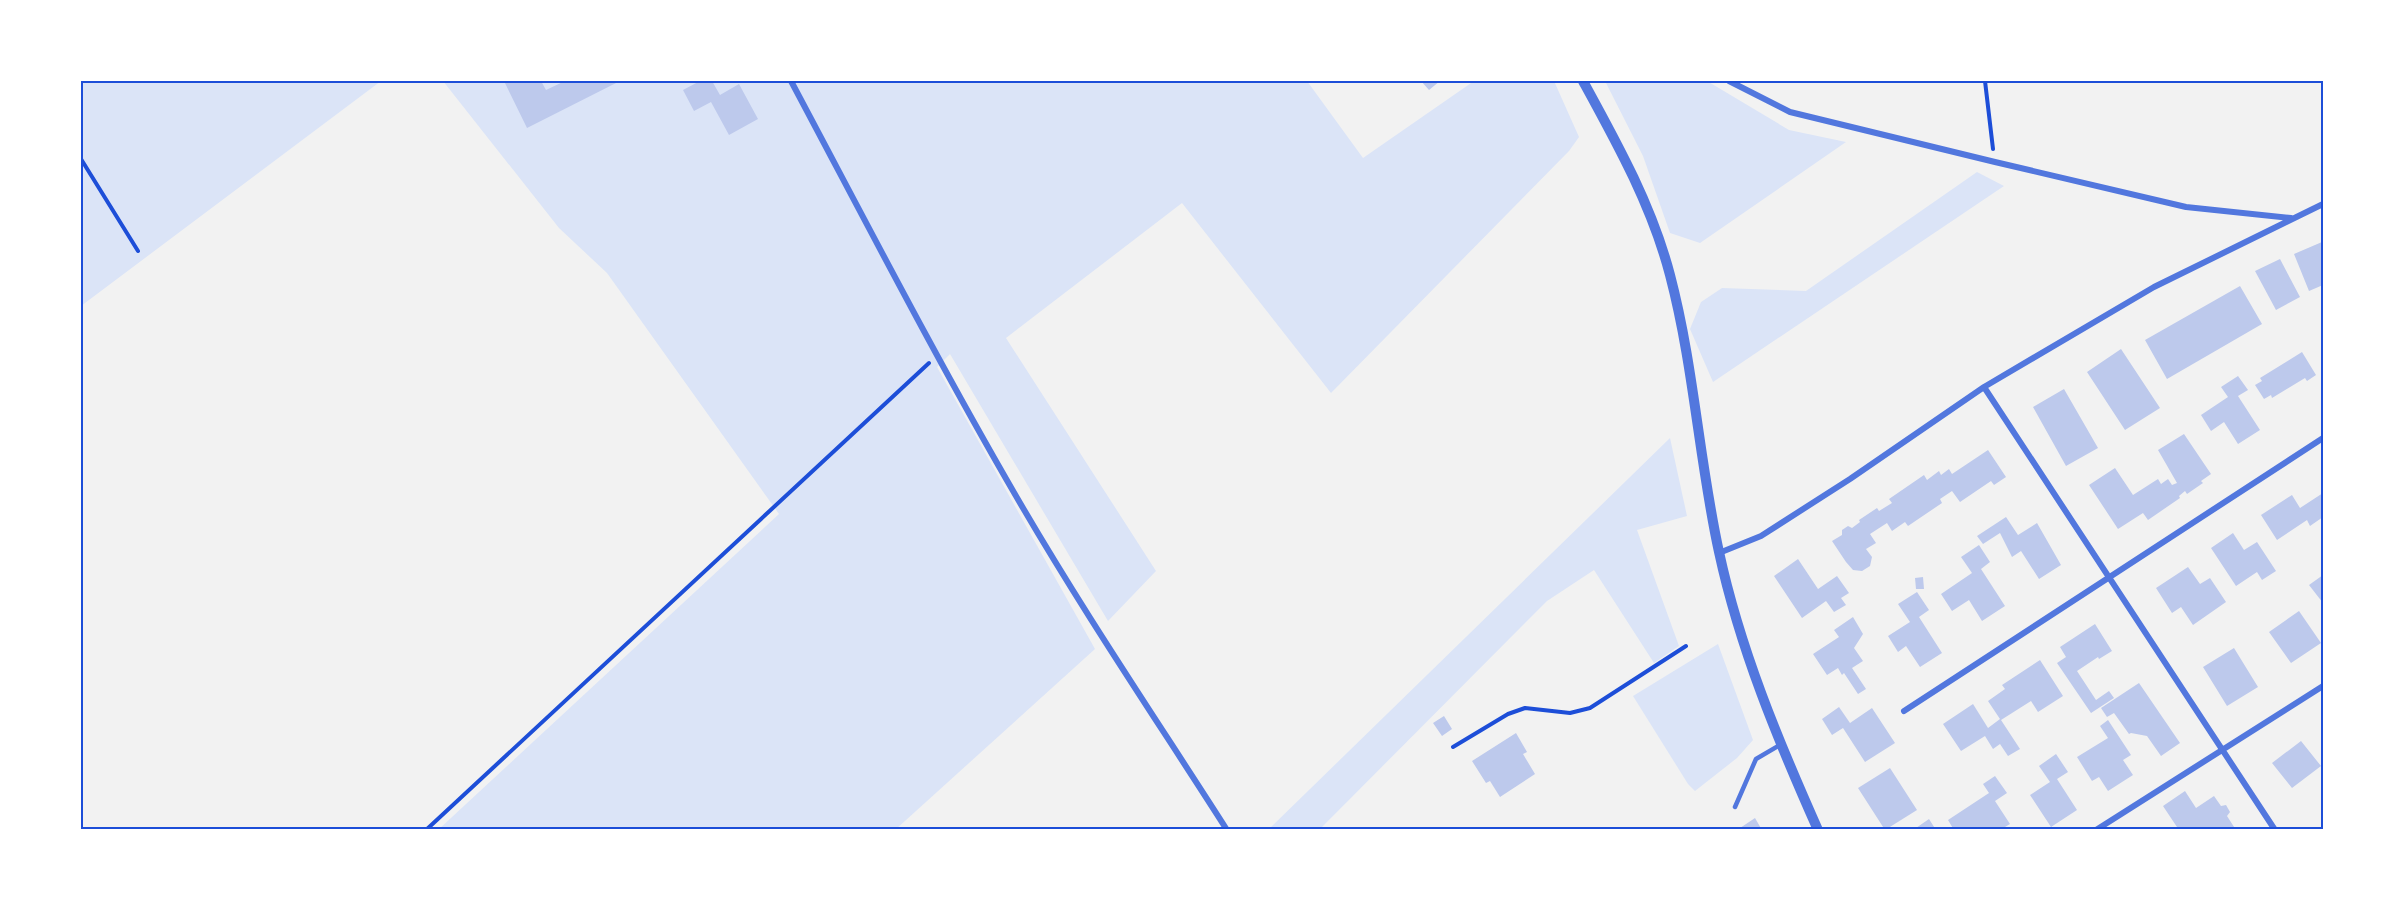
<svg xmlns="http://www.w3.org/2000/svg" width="2404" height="911" font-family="'Roboto Condensed',sans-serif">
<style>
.green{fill:#dbe4f7}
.building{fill:#bdc9ec}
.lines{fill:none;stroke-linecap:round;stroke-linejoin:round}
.path{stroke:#1d4ed8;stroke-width:4}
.service{stroke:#5277de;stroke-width:4.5}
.minor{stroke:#5277de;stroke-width:6}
.tertiary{stroke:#5277de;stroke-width:10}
.neatline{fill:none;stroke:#1d4ed8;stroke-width:2}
</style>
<rect width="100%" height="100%" fill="#f2f2f2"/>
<path class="green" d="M81,81h300l-300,225z
M443,81h864l56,77 111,-77h80l25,56 -10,14 -238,242 -149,-190 -176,135 150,233 -48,50 -158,-267 -13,13 158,282 -200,181h-457l341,-316 -172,-241 -48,-45z
M1605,81h102l82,49 57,12 -146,101 -30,-10 -27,-77z
M1977,172l27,14 -291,196 -23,-53 11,-27 21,-14 84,3z
M1670,438l17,78 -50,14 42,116 -25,17 -60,-93 -47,31 -228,229h-51z
M1718,644l35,96 -16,18 -42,33 -7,-7 -55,-88z"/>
<path class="building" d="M504,81h37l5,9 19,-9h55l-93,47z
M700,81h12l8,14 19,-11 19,35 -29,16 -18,-33 -17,9 -11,-21z
M1421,81h19l-11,9z
M2322,242l1,43 -14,6 -15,-37z
M2280,259l20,38 -24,13 -21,-39z
M2240,286l22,38 -95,55 -22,-39z
M2121,349l39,59 -35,22 -38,-58z
M2302,352l14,23 -9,6 -2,-3 -33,20 -1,-3 -7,4 -9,-14 7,-4 -2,-3z
M2238,376l10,14 -10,6 22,34 -22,14 -14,-22 -13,9 -10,-16 27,-18 -7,-10z
M2064,389l34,59 -32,18 -33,-59z
M2184,434l27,40 -10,7 2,2 -16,11 -2,-3 -6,5 1,2 -32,22 -5,-7 -25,16 -29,-44 26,-17 18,27 25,-16 3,5 7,-5 4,6 5,-2 -19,-33z
M1988,450l18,27 -12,8 -3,-4 -31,21 -8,-11 -12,8 2,4 -34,23 -3,-4 -13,9 -5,-8 -17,11 6,9 -10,6 6,8 -2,9 -8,5 -9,-1 -7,-8 -14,-21 10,-6v-5l6,-4 4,2 8,-6 -1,-2 18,-12 2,3 13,-8 -3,-4 35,-24 3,5 12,-9 2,4 8,-6 3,5z
M2323,493v24l-13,9 -3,-6 -30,20 -16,-25 31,-20 8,13z
M2006,517l12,18 19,-12 24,42 -22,14 -18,-28 -9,6 -12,-24 -17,11 -6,-8z
M2233,533l11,17 13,-8 19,29 -14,9 -5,-8 -21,14 -25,-38z
M1979,545l11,17 -9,7 24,37 -23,15 -13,-21 -17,11 -11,-17 31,-21 -11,-16z
M1798,559l20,30 19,-13 12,17 -8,5 5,7 -12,7 -8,-11 -24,17 -28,-42z
M2188,567l12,17 10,-6 16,24 -33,23 -12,-18 -9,6 -16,-25z
M2323,575v28l-14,-18z
M1923,577l1,12h-8l-1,-11z
M1917,592l12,18 -10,7 23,36 -22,14 -14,-21 -8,6 -10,-16 22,-14 -12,-18z
M2299,611l22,32 -30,20 -22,-31z
M1853,617l10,17 -9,14 9,13 -11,7 14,21 -8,5 -14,-21 -2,2 -4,-7 -11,7 -14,-21 26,-17 -5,-7z
M2095,624l17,27 -13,8 -1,-2 -21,14 19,29 13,-9 5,7 -23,15 -34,-50 9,-6 -6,-10z
M2234,648l24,39 -31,19 -24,-39z
M2040,660l23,36 -25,16 -7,-11 -30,19 19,29 -12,7 -8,-12 -7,5 -8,-13 -24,15 -18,-27 30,-20 15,24 12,-9 -12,-18 17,-12 -3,-4z
M2139,683l41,60 -19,13 -14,-20 -16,-3 -2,1 -15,-21 -7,4 -6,-9z
M1839,707l11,16 22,-15 23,35 -30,19 -22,-34 -11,7 -10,-16z
M1444,716l8,13 -10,7 -9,-13z
M2108,720l23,35 -8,5 10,15 -25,16 -9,-14 -7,4 -15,-24 31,-19 -8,-12z
M1516,733l11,19 -4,2 12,20 -35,23 -10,-16 -4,2 -14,-22z
M2301,741l20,25 -29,22 -20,-25z
M2056,754l12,18 -11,7 20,31 -26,17 -21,-32 20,-13 -11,-16z
M1890,768l27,42 -32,20 -27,-42z
M1995,776l12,17 -12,8 15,23 -10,6h-46l-6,-10 41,-27 -6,-9z
M2185,791l11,17 18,-12 7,10 5,-1 4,7 -3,4 9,14h-38l-2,-2 -3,2h-14l-16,-24z
M1755,818l7,12h-25z
M1929,819l7,11h-19l-1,-2z"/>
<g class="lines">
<path class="path" d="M1985,81l8,68
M81,159l57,92
M1453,747l55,-33 17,-6 45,5 20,-5 96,-62
M426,830l503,-467"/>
<path class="service" d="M1735,807l21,-48 24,-14"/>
<path class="minor" d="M791,81c74,139 146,279 225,415 66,114 140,223 211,334
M1729,81l61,31 205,50 191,45 105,11
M1984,387l291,443
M1719,553l42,-17 89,-57 134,-92 170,-100 169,-83
M1904,711l419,-273
M2096,830l227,-144"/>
<path class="tertiary" d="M1583,81c34,62 69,125 87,194 24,91 29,186 49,277 21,97 59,188 99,278"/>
</g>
<rect width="2404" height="911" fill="none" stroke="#ffffff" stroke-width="165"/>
<rect x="82" y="82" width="2240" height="746" class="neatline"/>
</svg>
